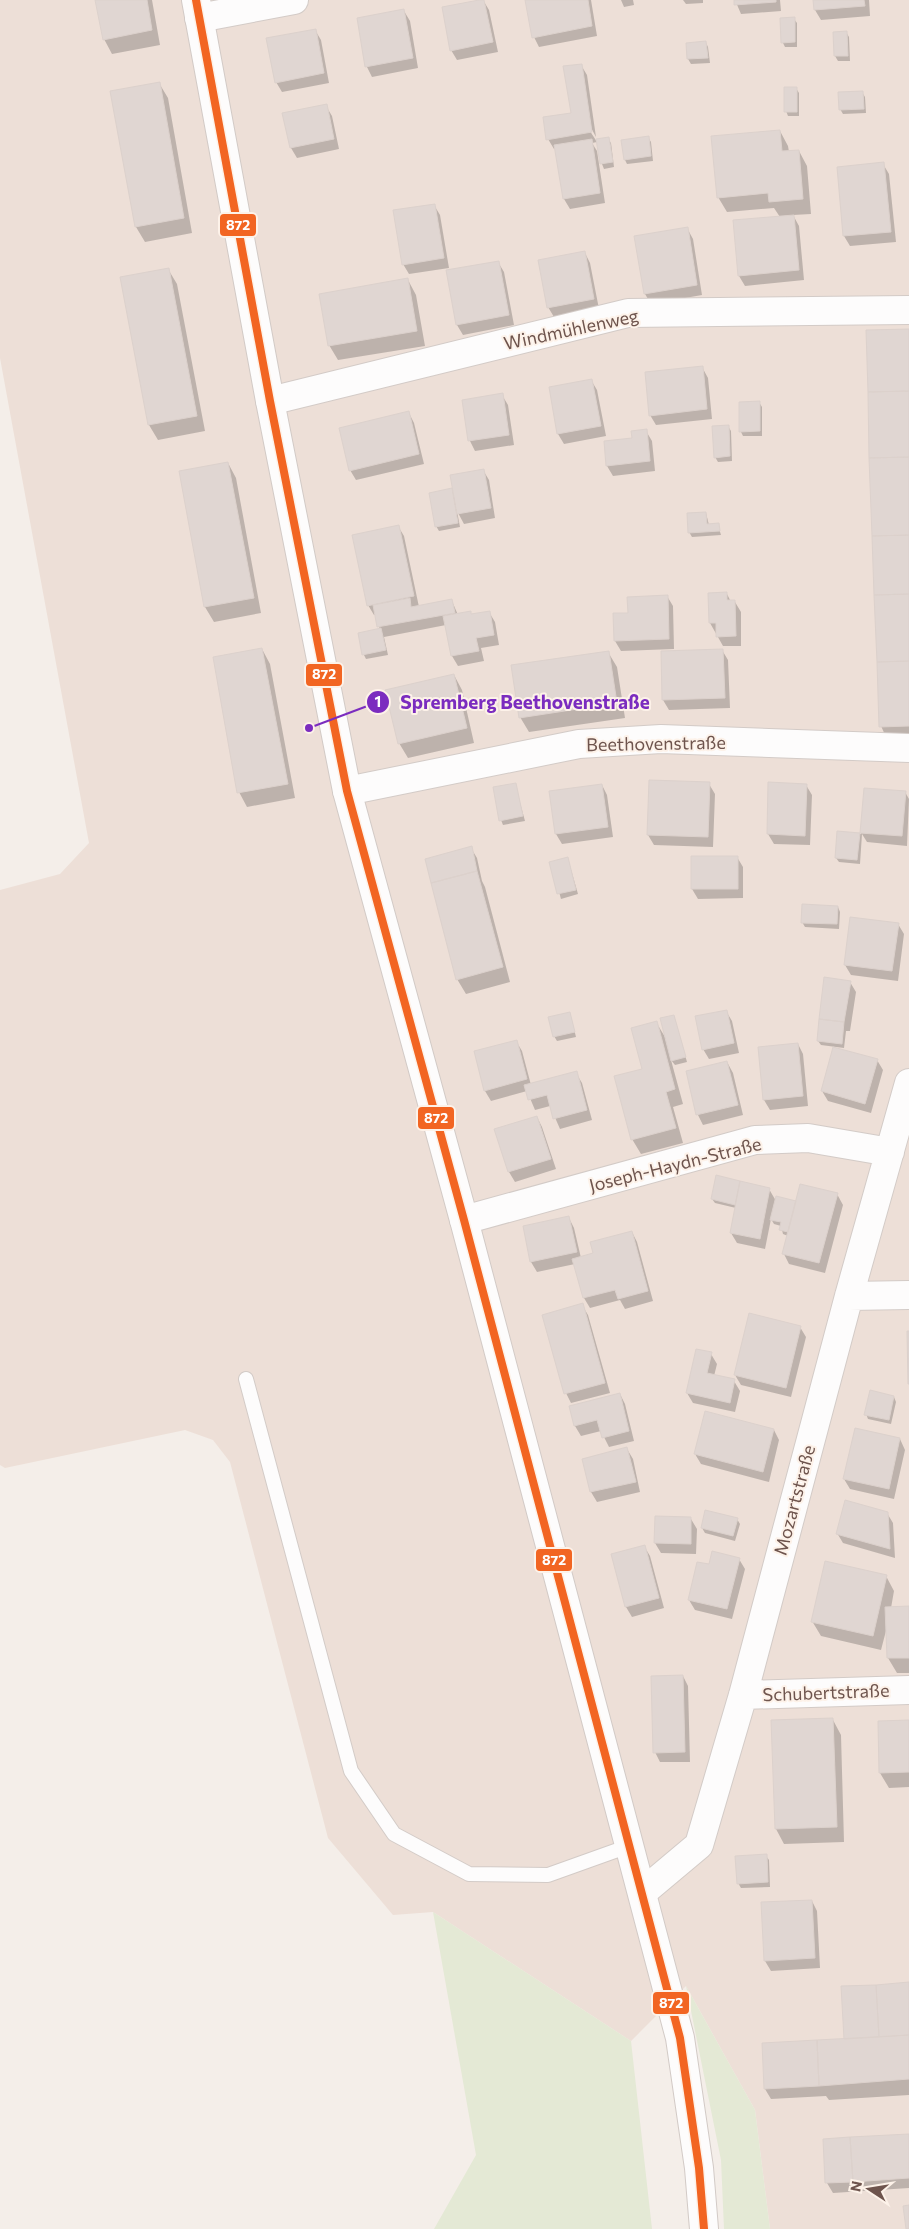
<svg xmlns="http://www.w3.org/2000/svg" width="909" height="2229" font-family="Commissioner,sans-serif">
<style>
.residential{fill:#eddfd7}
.green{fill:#e4e9d5}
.shadow{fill:#0003}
.building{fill:#e0d6d2;stroke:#dcd1cc}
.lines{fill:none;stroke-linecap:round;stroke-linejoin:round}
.service-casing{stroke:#d3cbc7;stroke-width:16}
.minor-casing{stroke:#d3cbc7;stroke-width:30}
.secondary-casing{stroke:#d2cac6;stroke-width:30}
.service{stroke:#fdfcfc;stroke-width:14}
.minor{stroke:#fdfcfc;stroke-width:28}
.secondary{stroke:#fdfcfc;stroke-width:28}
.bus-1-casing{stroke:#fdf2e9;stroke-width:11}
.bus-1{stroke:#f26522;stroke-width:8}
.labels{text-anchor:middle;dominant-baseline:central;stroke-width:4;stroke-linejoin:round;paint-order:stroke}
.street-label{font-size:18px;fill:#6e544d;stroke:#fdf2e9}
.leader{fill:none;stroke:#7b2cbf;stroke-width:2}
.callout-dot{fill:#7b2cbf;stroke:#fdf2e9;stroke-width:2}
.mark-label{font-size:15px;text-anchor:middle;font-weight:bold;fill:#fff}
.callout-label{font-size:19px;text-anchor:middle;font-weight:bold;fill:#7b2cbf;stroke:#fdf2e9;stroke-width:4;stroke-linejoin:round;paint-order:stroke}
.line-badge{stroke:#fdf2e9;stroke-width:2}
.badge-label{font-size:14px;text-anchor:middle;font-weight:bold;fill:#fff}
</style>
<rect width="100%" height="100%" fill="#f4eee9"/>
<path class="residential" d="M0,0h909v2229h-139l-15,-119 -69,-124 -55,55 -198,-129 -40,3 -65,-77 -98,-376 -17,-22 -28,-10 -180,38 -5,-3v-575l60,-16 29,-31 -89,-485z"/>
<path class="green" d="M433,1912l198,129 21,188h-218l42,-74z
M686,1986l69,124 15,119h-46l-3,-69z"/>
<path class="shadow" d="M97,0h55l8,45 -48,9 -8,-15z
M483,0l6,10 9,42 -41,8 -6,-10z
M527,0h64l6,36 -58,11 -5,-10z
M621,0h12l1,5 -10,2z
M683,0h20v3l-17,1z
M735,0h45l1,11 -40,3z
M814,0h55l1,16 -49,4 -6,-10z
M404,11l6,10 8,47 -46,9 -5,-10z
M794,19l3,4v24h-12l-2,-4z
M315,30l6,10 8,43 -47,9 -6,-10z
M846,32l3,5 1,24h-12l-3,-5 -1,-23z
M706,43l2,4 2,16 -19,1 -3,-5 -1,-15z
M581,65l6,10 9,62 -6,-11 -2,2 9,14 -5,1 5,8 8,52 -35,6 -6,-10 -8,-50h-2l-6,-10 24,-25z
M159,83l9,15 24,135 -47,9 -9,-15z
M796,88l3,5v23h-11l-2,-5z
M862,92l3,5 1,16 -23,1 -3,-5z
M326,106l6,10 7,33 -42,9 -6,-10z
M780,131l8,15 1,6 10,-1 8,15 4,48 -18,1 6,11 5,54 -59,6 -6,-10 41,-59 -6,-9 -47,4 -9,-15z
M648,137l3,5 2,19 -26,3 -2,-4z
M608,139l3,4 3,24 -10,2 -2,-5 -4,-22z
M883,164l6,10 7,68 -46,4 -6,-10 -6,-68z
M434,205l6,10 9,53 -40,6 -6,-10z
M687,228l6,11 9,56 -51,9 -6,-10z
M585,253l5,10 9,46 -45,8 -6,-10z
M498,262l6,10 10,53 -51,10 -6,-10z
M168,269l9,15 28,147 -47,9 -9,-15z
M408,280l8,15 9,51 -87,14 -9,-15z
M909,331v405l-23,1 -5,-11z
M702,367l6,11 4,41 -56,6 -6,-10z
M591,380l6,10 9,46 -42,8 -6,-10 -8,-46z
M502,395l6,10 6,40 -39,6 -5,-10 -7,-40z
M759,402l3,5v29h-19l-2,-4z
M409,413l5,10 10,41 -68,16 -6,-10z
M728,426l3,5 1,30 -14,1 -3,-5z
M646,431l6,10 3,30 -42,5 -6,-10 26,-27z
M228,463l8,15 25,135 -47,9 -9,-15z
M483,470l6,10 6,38 -31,6 -7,-13 3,16 -21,4 -3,-5 15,-37 4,8z
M706,513l3,12h9l3,10 -29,2 -3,-5z
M398,526l6,10 15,71 33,-6 6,14 12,-3 2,4 17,-4 6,10 4,23 -18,3 3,13 -26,5 -6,-10 -6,-31 -62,12 4,18 -22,4 -2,-4 16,-25 -4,-15h-2l-6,-10z
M710,594h17l4,8h4l6,10v34h-18l-13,-23z
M667,596l6,10 1,43 -53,2 -6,-10z
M262,649l8,15 25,134 -48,9 -8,-15z
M722,650l6,10 2,48 -61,2 -6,-10z
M608,652l9,15 8,51 -96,14 -9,-15z
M454,675l8,15 12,53 -66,15 -9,-15z
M515,784l10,37 -22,4 -2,-5z
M709,784l6,10 -2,53 -59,-2 -6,-10z
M602,785l5,10 6,42 -51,7 -6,-10 -6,-42z
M806,785l6,10 -2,50 -36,-1 -6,-10z
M865,789l40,3 4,7 -2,47 -40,-4 -5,-8 -2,30 -21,-2 -3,-4 3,-26 22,2z
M471,848l6,10 5,23 3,6 25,95 -44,12 -9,-15z
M737,857l6,10v31l-45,1 -6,-10z
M568,859l10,35 -17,5 -10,-36z
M838,907l2,5 -1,17 -34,-2 -3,-5z
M898,924l6,10 -6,47 -47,-6 -6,-10z
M850,982l6,10 -6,39h-4l-2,17 -23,-3 -3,-4z
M726,1011l6,10 7,32 -30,6 -6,-10z
M570,1013l6,24 -19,4 -3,-5z
M674,1016l13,46 -12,3 -4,-5 12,44 -10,3 10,36 -42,11 -9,-15 11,-70 13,-47 9,15z
M516,1041l6,10 9,34 45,-12 6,10 10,37 -32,9 -10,-23 -15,4 -8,-19 -36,10 -6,-10z
M798,1044l5,10 5,52 -38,4 -6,-10z
M877,1060l6,10 -12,43 -43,-12 -6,-10z
M727,1062l6,11 10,42 -40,10 -5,-10 -10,-43z
M537,1117l5,10 14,42 -41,13 -6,-10z
M717,1177l52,12 7,12 21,1 40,-8 6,11 -18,68 -36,-9 -5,-10 4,-18 -5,-2 -2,-8 -7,-2 -3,-5 -6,30 -28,-6 -6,-10 5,-25 -21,-5 -3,-4z
M569,1218l5,10 7,30 14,-4 37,-22 5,10 16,59 -28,8 -5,-9 -30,8 -6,-10 -9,-34 -38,8 -6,-10z
M582,1305l6,10 22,78 -39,10 -5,-10z
M800,1327l6,10 -15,60 -50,-12 -6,-10z
M711,1354l6,10 -3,12 20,5 6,10 -5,21 -42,-9 -6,-10z
M620,1394l5,10 9,37 -25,6 -8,-16 -20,5 -6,-10 -5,-19z
M894,1397l2,5 -5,22 -23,-5 -2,-5z
M774,1430l5,10 -10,42 -68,-18 -6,-10z
M900,1439l5,11 -11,49 -44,-10 -6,-10z
M627,1449l6,10 7,33 -43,10 -6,-10 -8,-33z
M887,1513l6,10 2,35 -52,-15 -6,-10z
M656,1518l35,1 6,10 -1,25 -35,-1 -6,-10z
M737,1519l3,5 -5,17 -30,-8 -3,-5z
M644,1546l6,10 14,52 -32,9 -6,-10 -14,-52z
M739,1559l6,10 -13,50 -37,-9 -6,-10 21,-34z
M886,1576l8,15 -3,17h18v65h-12l-9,-15 -1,-31 -6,23 -60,-14 -9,-15z
M683,1676l5,10 2,76h-30l-5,-10z
M833,1720l8,15 3,107 -60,2 -8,-15z
M909,1721v66l-20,1 -9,-15z
M766,1856l3,4 1,27 -29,1 -3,-5z
M812,1901l5,10 3,57 -49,3 -6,-10z
M909,1983v112l-80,5 -3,-4 -55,3 -6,-10 80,-49z
M909,2135v53l-76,5 -6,-10z"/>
<path class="building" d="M95,0h52l5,30 -49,10z
M479,0h5l9,42 -43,9 -8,-44z
M525,0h63l4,26 -60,12z
M734,0h42v2l-42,3z
M813,0h51l1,6 -51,4z
M404,9l9,49 -48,9 -8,-49z
M795,17v25l-14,1 -1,-25z
M316,29l8,44 -49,10 -9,-45z
M847,31l1,25h-14l-1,-24z
M706,41l2,17 -21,1 -1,-16z
M582,64l10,68 -46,8 -3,-23 28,-4 -8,-47z
M160,82l24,136 -49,9 -25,-136z
M784,87h13v25h-13z
M863,91l1,18 -25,1 -1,-18z
M327,104l7,35 -44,9 -8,-35z
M780,130l2,21 17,-1 4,49 -34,3 -1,-9 -51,5 -6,-62z
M649,136l2,20 -27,4 -3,-20z
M609,137l4,25 -13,2 -4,-25z
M592,139l8,54 -37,6 -9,-54z
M884,162l7,70 -48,4 -6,-69z
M435,204l9,54 -42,7 -9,-55z
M794,215l5,55 -61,6 -5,-56z
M688,227l9,58 -53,9 -10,-58z
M585,251l9,48 -47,9 -9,-48z
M499,261l10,54 -53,10 -10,-55z
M169,268l28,148 -49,9 -28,-148z
M408,278l9,53 -89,15 -9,-52z
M909,329v62l-41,1 -2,-62z
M703,366l4,43 -58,7 -4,-44z
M592,379l9,47 -44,8 -8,-47z
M909,391v66l-40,1 -1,-66z
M503,393l6,42 -41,6 -6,-41z
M760,401v30l-21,1v-30z
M409,411l10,43 -70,17 -10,-43z
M729,425l1,31 -16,2 -2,-32z
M647,429l3,32 -44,5 -2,-25 28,-3 -1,-7z
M909,457v78l-37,1 -3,-78z
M228,462l26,136 -50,9 -25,-136z
M484,469l7,39 -34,6 -7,-39z
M452,488l6,35 -23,4 -6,-34z
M706,512l1,12 12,-1 1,8 -32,2 -1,-20z
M399,525l15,71 -47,10 -15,-71z
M909,535v59l-35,1 -2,-59z
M727,592v8h8l1,36 -20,1v-14h-7l-1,-30z
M909,594v67l-32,1 -3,-67z
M668,595l1,44 -55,2 -1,-28h15l-1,-16z
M410,598l1,9 41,-8 3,14 -78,14 -4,-22z
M471,611v3l19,-3 4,24 -18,3 3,13 -28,5 -8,-40z
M381,628l5,22 -24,5 -4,-22z
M262,648l26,136 -51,9 -24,-136z
M723,649l2,49 -63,2 -1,-49z
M609,651l8,52 -98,15 -8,-53z
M909,661v65l-30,1 -2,-65z
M454,674l13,54 -69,16 -13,-54z
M649,780l61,2 -2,55 -61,-2z
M768,782l39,2 -2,52 -38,-2z
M516,783l7,33 -24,5 -6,-34z
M602,784l6,43 -53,7 -6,-43z
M864,788l42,3 -4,45 -42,-3z
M837,831l23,2 -3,27 -22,-2z
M472,846l5,25 -46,12 -6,-24z
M691,856h47v33h-47z
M568,857l8,33 -19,4 -8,-32z
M477,871l26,96 -47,13 -25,-97z
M802,904l36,2 -1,18 -36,-1z
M850,917l49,6 -7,48 -48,-6z
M824,977l27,4 -7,41 -25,-3z
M727,1010l7,33 -32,7 -7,-34z
M570,1012l5,20 -22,5 -5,-20z
M674,1015l12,42 -15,4 -11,-43z
M819,1019l25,3 -2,22 -25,-3z
M657,1021l18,68 -9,3 10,36 -45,12 -17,-64 28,-7 -11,-41z
M517,1040l10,39 -43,12 -10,-40z
M798,1043l5,53 -40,4 -5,-53z
M833,1047l45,12 -13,45 -44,-13z
M727,1061l11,44 -42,10 -10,-44z
M577,1071l10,39 -34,9 -6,-24 -19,5 -4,-15z
M537,1116l14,43 -43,13 -14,-43z
M716,1175l24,6 -5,24 -24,-6z
M740,1181l30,7 -10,51 -30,-6z
M800,1184l38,9 -19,70 -37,-9z
M776,1196l20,5 -8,31 -9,-2 2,-8 -11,-2z
M569,1216l8,36 -47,10 -7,-36z
M632,1231l16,60 -30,8 -3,-9 -32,8 -11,-39 21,-6 -3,-11z
M583,1303l22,80 -41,11 -22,-79z
M749,1313l52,13 -15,62 -52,-13z
M907,1331h2v53h-1z
M696,1349l16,3 -5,21 28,6 -5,24 -44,-10z
M870,1390l24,6 -5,24 -25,-5z
M620,1393l9,38 -27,7 -5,-18 -23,6 -5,-20z
M705,1411l69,18 -11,43 -69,-18z
M855,1428l45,10 -11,51 -46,-10z
M627,1447l9,35 -46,10 -8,-33z
M845,1500l43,12 2,37 -54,-15z
M705,1510l33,8 -5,18 -32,-8z
M655,1516l36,1v27l-37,-1z
M645,1545l14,53 -34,9 -14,-53z
M712,1551l28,7 -13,51 -39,-9 9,-38 12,2z
M825,1561l62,14 -14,61 -62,-14z
M909,1606v52h-22l-2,-51z
M683,1675l2,77 -32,1 -2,-77z
M833,1718l4,109 -62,2 -4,-109z
M909,1720v52l-30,1 -1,-52z
M767,1854l1,28 -31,2 -2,-28z
M812,1900l3,58 -51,3 -3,-59z
M909,1982v53l-30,2 -3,-52z
M876,1985l3,52 -35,2 -3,-53z
M909,2035v44l-90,7 -2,-46z
M817,2040l2,46 -55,3 -2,-46z
M909,2134v44l-56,4 -3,-45z
M850,2137l3,45 -28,1 -2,-44z
M909,2205v24h-3l-3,-23z"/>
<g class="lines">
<g class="service-casing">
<path id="service" d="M246,1379l105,392 43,63 75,40 79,1 81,-29"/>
</g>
<g class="minor-casing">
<path id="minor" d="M199,18l95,-18
M270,401l358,-88 281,-3
M347,791l232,-47 82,-5 248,9
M464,1220l291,-80 53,-2 82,14
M849,1296l60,-1
M743,1695l166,-5
M643,1892l56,-47 44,-150 106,-399 60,-213"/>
</g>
<g class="secondary-casing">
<path id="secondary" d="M196,0l74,401 77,390 117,429 216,818 19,130 5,61"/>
</g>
<use href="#service" class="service"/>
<use href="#minor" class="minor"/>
<use href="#secondary" class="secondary"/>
<g class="bus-1-casing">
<path id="bus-1" d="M196,0l74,401 77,390 117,429 216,818 19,130 5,61"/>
</g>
<use href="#bus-1" class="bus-1"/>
</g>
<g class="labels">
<g class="street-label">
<text transform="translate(571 329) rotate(-12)">Windmühlenweg</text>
<text transform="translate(656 743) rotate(-1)">Beethovenstraße</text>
<text transform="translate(675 1164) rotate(-14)">Joseph-Haydn-Straße</text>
<text transform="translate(794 1500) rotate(-75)">Mozartstraße</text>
<text transform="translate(826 1692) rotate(-2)">Schubertstraße</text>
</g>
</g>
<path class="leader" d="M309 728L378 702"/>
<g class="callout-dot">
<circle cx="309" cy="728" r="5"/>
<circle cx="378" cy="702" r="12"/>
</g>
<g class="mark-label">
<text x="378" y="707">1</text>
</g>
<g class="callout-label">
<text x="525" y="709">Spremberg Beethovenstraße</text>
</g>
<g class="line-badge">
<rect x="219" y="213" width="38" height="24" rx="5" fill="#f26522"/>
<rect x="305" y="663" width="38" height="24" rx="5" fill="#f26522"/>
<rect x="417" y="1106" width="38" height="24" rx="5" fill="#f26522"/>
<rect x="535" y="1548" width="38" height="24" rx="5" fill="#f26522"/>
<rect x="652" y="1991" width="38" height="24" rx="5" fill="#f26522"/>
</g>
<g class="badge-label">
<text x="238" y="230">872</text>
<text x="324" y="679">872</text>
<text x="436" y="1123">872</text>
<text x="554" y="1565">872</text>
<text x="671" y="2008">872</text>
</g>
<g transform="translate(869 2189) rotate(282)" stroke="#fdf2e9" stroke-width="4" paint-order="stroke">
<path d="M0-4L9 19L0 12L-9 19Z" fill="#6e544d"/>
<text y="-8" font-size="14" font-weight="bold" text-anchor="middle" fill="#6e544d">N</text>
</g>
</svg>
